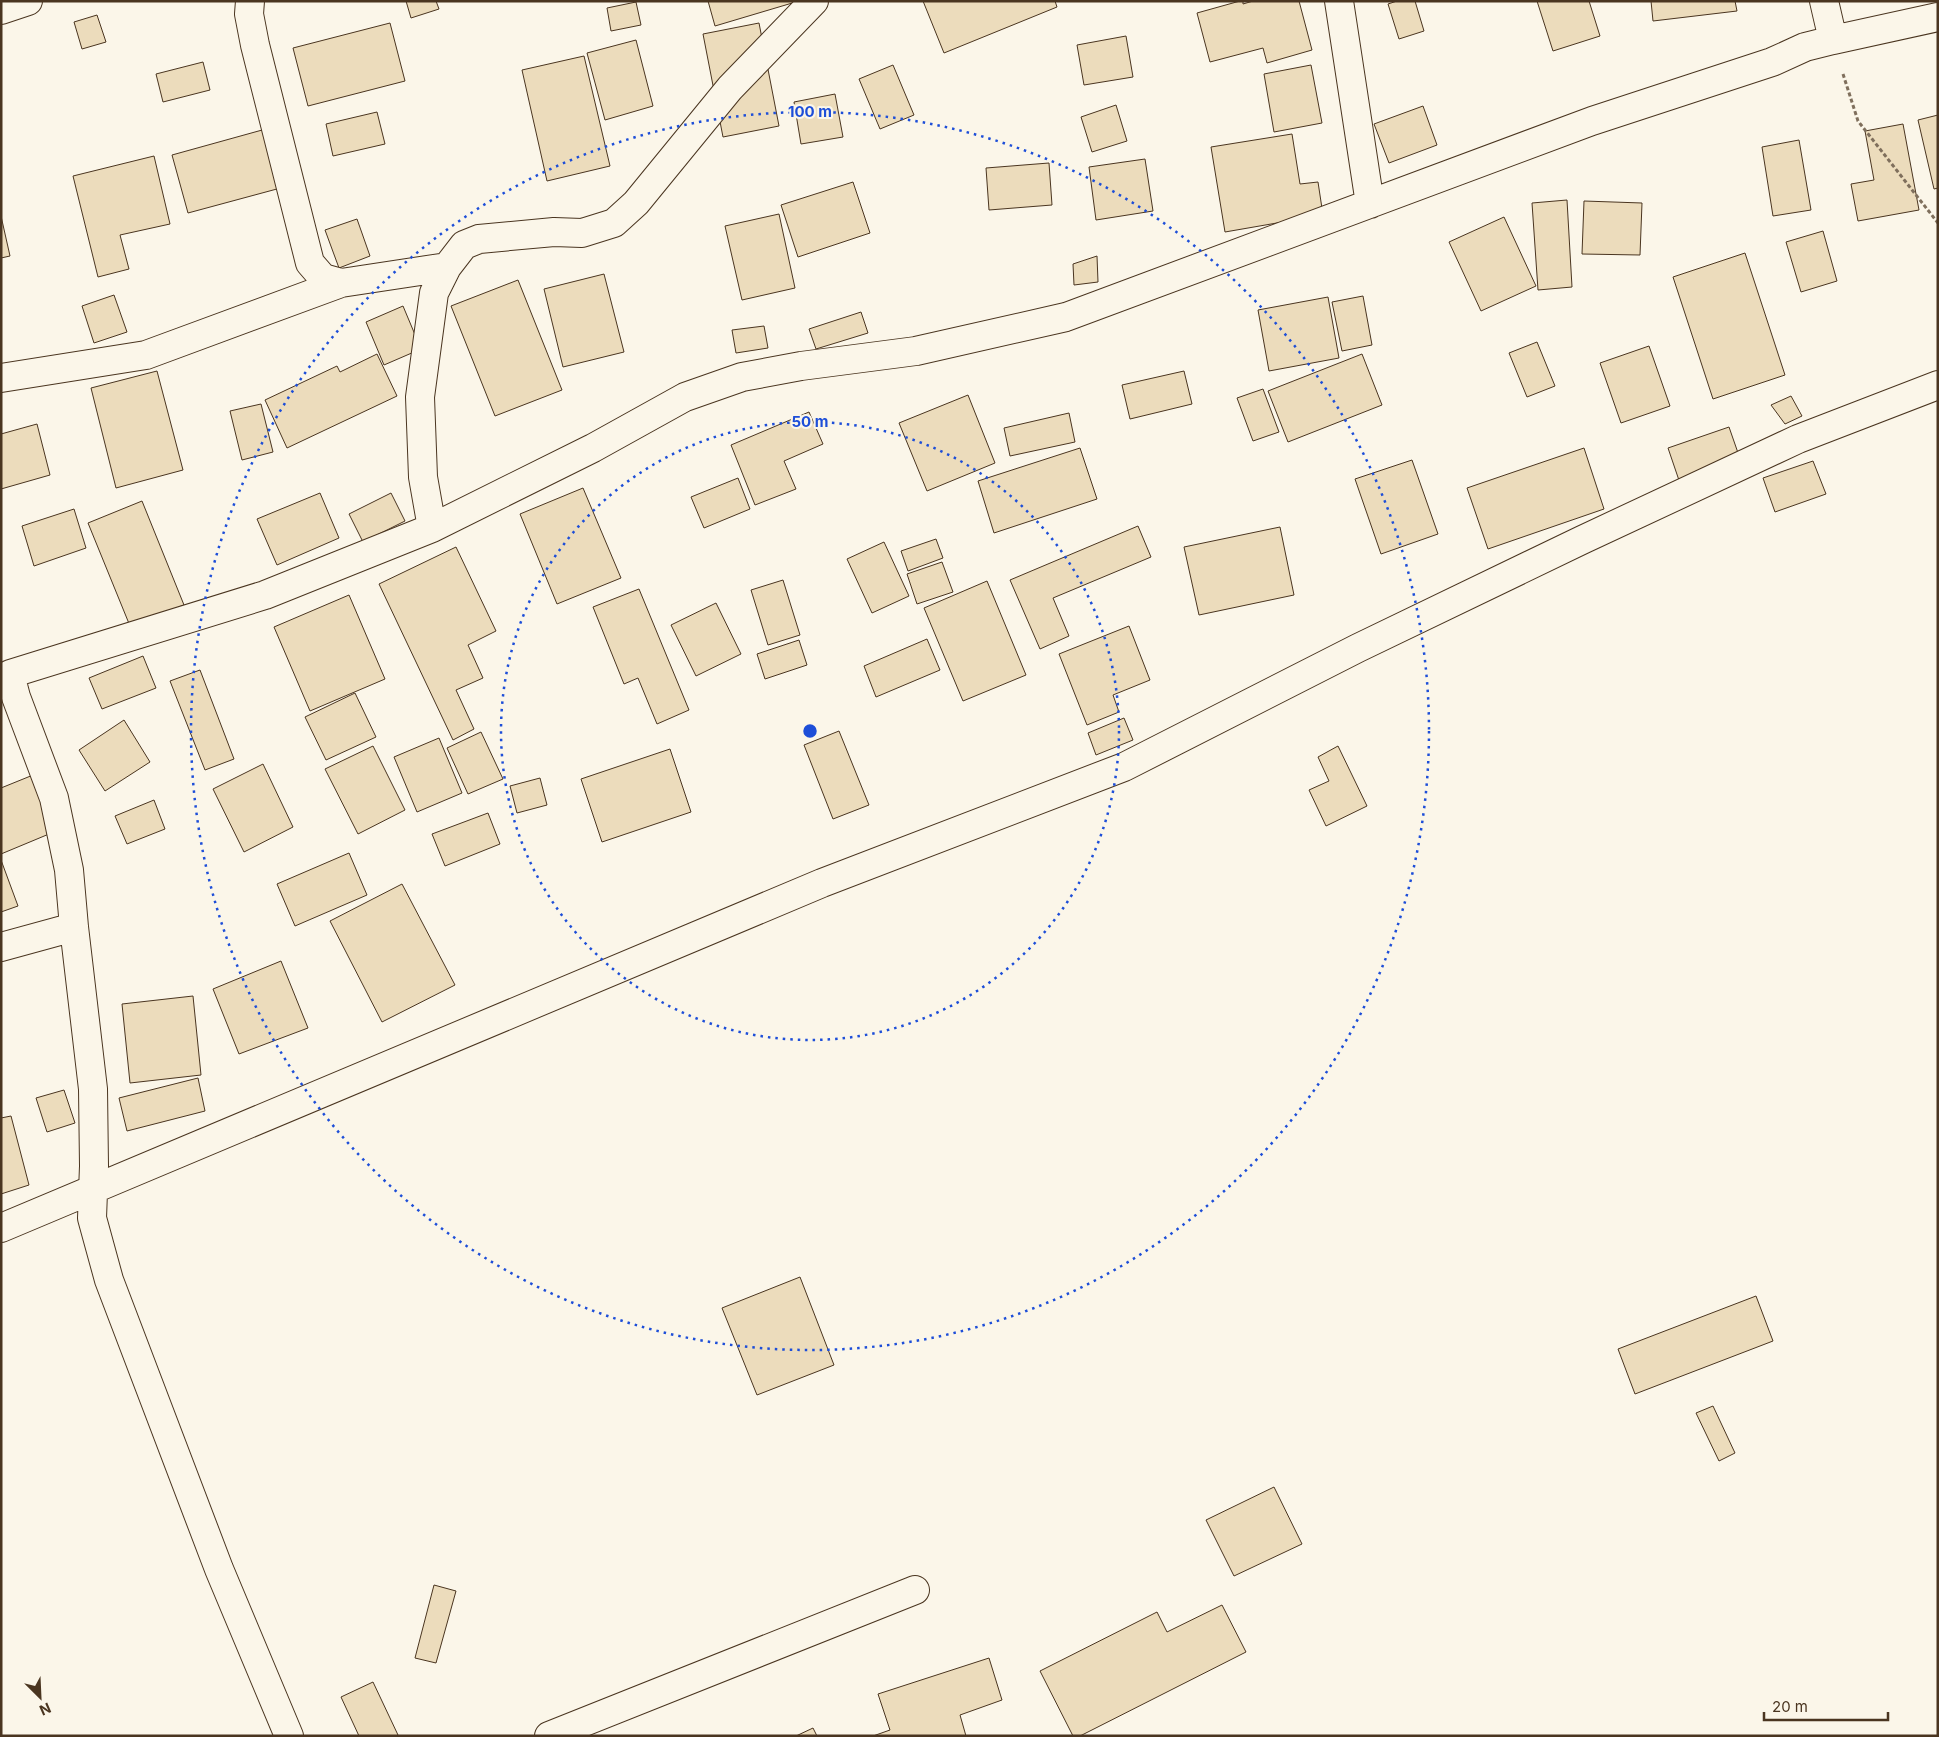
<svg xmlns="http://www.w3.org/2000/svg" width="1939" height="1737" font-family="Inter,sans-serif">
<style>
.building{fill:#ecdcbc;stroke:#4a3520}
.lines{fill:none;stroke-linecap:round;stroke-linejoin:round}
.minor-casing{stroke:#4a3520;stroke-width:30}
.path{stroke:#7f6f5c;stroke-width:3;stroke-dasharray:4 2.5;stroke-linecap:butt}
.minor{stroke:#fbf6e9;stroke-width:28}
.ring{fill:none;stroke:#1d4ed8;stroke-width:2.5;stroke-dasharray:2.5 5}
.centre{fill:#1d4ed8;stroke:#fbf6e9;stroke-width:2.5}
.ring-label{font-size:15px;text-anchor:middle;font-weight:bold;fill:#1d4ed8;stroke:#fbf6e9;stroke-width:4;stroke-linejoin:round;paint-order:stroke}
</style>
<rect width="100%" height="100%" fill="#fbf6e9"/>
<path class="building" d="M406,1h30l3,8 -28,9z
M708,1h91l-84,25z
M923,1h132l2,6 -113,46z
M1240,1h3v3l10,-3h46l13,49 -45,13 -4,-15 -53,14 -13,-49z
M1397,1h18l9,30 -25,8 -11,-35z
M1537,1h52l11,35 -47,15z
M1651,1h84l2,10 -84,10z
M636,2l5,23 -30,6 -4,-23z
M97,15l9,27 -24,7 -8,-27z
M390,23l15,58 -97,25 -15,-58z
M759,23l20,103 -56,11 -20,-103z
M1126,36l7,41 -49,8 -7,-40z
M636,40l17,66 -48,14 -18,-67z
M584,56l26,110 -63,15 -25,-111z
M203,62l7,28 -47,12 -7,-28z
M893,65l21,50 -34,14 -21,-50z
M1311,65l11,58 -48,9 -10,-58z
M835,94l8,43 -42,7 -7,-42z
M1116,105l11,36 -35,11 -11,-35z
M1423,106l14,39 -48,18 -15,-39z
M377,112l8,32 -52,12 -7,-32z
M1938,115v73l-4,1 -16,-69z
M1903,124l16,86 -61,11 -7,-37 23,-4 -9,-49z
M273,127l15,59 -100,27 -16,-58z
M1292,134l8,50 18,-2 5,33 -98,17 -14,-85z
M1799,140l12,70 -38,6 -11,-69z
M154,156l16,68 -50,11 9,34 -31,8 -25,-101z
M1145,159l8,52 -57,9 -7,-53z
M1049,163l3,42 -63,5 -3,-42z
M853,182l17,51 -72,24 -17,-52z
M1567,200l5,87 -34,3 -6,-87z
M1584,201l58,2 -2,52 -58,-1z
M779,214l16,74 -53,12 -17,-74z
M1,216l9,40 -9,2z
M1504,217l32,69 -55,25 -32,-69z
M357,219l13,37 -31,12 -14,-38z
M1823,231l14,50 -36,11 -15,-50z
M1745,253l40,122 -72,24 -40,-122z
M1097,256l1,26 -24,3 -1,-21z
M604,274l20,78 -61,15 -19,-78z
M518,280l44,110 -67,26 -44,-110z
M114,295l13,37 -33,11 -12,-37z
M1363,296l9,49 -30,6 -10,-49z
M1328,297l11,61 -70,13 -11,-61z
M403,306l18,43 -37,16 -18,-43z
M861,312l7,21 -52,16 -7,-20z
M764,326l4,22 -32,5 -4,-23z
M1537,342l18,44 -28,11 -18,-44z
M1649,346l21,60 -49,17 -21,-60z
M377,354l20,42 -110,52 -22,-48 72,-34 3,6z
M1362,354l20,51 -94,37 -20,-51z
M157,371l26,99 -67,18 -25,-100z
M1184,371l8,33 -62,15 -8,-34z
M1263,389l16,43 -26,9 -16,-43z
M968,395l27,68 -68,28 -28,-68z
M1791,396l11,20 -17,8 -14,-19z
M261,404l12,48 -31,8 -12,-49z
M809,412l14,32 -39,17 12,28 -41,16 -24,-60z
M1069,413l6,29 -65,14 -6,-28z
M37,424l13,51 -49,14v-55z
M1729,427l16,46 -61,22 -16,-47z
M1080,448l17,51 -103,34 -16,-52z
M1584,448l20,61 -116,40 -21,-61z
M1412,460l26,74 -57,20 -26,-75z
M1813,461l13,33 -51,18 -12,-34z
M738,478l12,31 -46,19 -13,-31z
M583,488l38,90 -64,26 -37,-90z
M320,493l19,45 -62,27 -20,-46z
M391,493l14,28 -42,21 -14,-28z
M142,501l42,104 -54,21 -42,-103z
M74,509l12,39 -52,18 -12,-40z
M1138,526l13,31 -98,41 16,38 -29,13 -30,-69z
M1280,527l14,68 -95,20 -15,-68z
M936,539l7,19 -35,13 -7,-20z
M884,542l25,54 -37,17 -25,-54z
M456,547l40,84 -28,14 15,33 -27,12 18,39 -21,11 -74,-156z
M942,562l11,30 -36,12 -10,-30z
M783,580l17,55 -32,10 -17,-55z
M987,581l39,94 -63,26 -39,-93z
M639,589l50,121 -32,14 -19,-46 -14,6 -31,-77z
M349,595l36,84 -75,32 -36,-84z
M716,603l25,51 -45,22 -25,-51z
M1129,626l21,54 -37,15 6,17 -32,13 -28,-71z
M927,639l13,31 -64,27 -12,-31z
M799,640l8,25 -42,14 -8,-25z
M143,656l13,32 -54,21 -13,-31z
M200,670l34,89 -29,11 -35,-89z
M355,693l21,44 -50,23 -21,-43z
M1124,718l9,22 -37,15 -8,-22z
M124,720l26,42 -45,29 -26,-41z
M839,731l30,74 -36,14 -29,-74z
M481,732l22,47 -35,15 -21,-46z
M439,738l23,55 -45,19 -23,-55z
M373,746l32,64 -47,24 -33,-65z
M1338,746l29,60 -41,20 -17,-36 20,-9 -11,-24z
M670,749l21,63 -89,30 -21,-63z
M263,764l30,63 -49,25 -31,-63z
M38,773l23,56 -60,25v-66z
M540,778l7,27 -30,8 -7,-27z
M154,800l11,29 -38,15 -12,-28z
M488,813l12,31 -55,22 -13,-32z
M349,853l18,42 -72,31 -18,-42z
M1,860l17,46 -17,6z
M402,884l53,101 -73,37 -52,-101z
M281,961l27,67 -69,26 -26,-65z
M193,996l8,79 -71,8 -8,-79z
M198,1078l7,33 -78,20 -8,-33z
M64,1090l11,33 -28,9 -11,-34z
M11,1116l18,69 -28,9v-76z
M800,1277l34,88 -77,30 -35,-87z
M1756,1296l17,45 -138,53 -17,-45z
M1713,1406l22,47 -16,8 -23,-48z
M1274,1487l28,57 -68,32 -28,-56z
M434,1585l22,6 -20,72 -21,-5z
M1222,1605l24,47 -166,84h-7l-33,-65 117,-59 10,20z
M989,1658l13,42 -42,15 6,21h-93l17,-6 -12,-36z
M373,1682l25,53 -2,1h-37l-18,-39z
M813,1728l4,8h-21z"/>
<g class="lines">
<g class="minor-casing">
<path id="minor" d="M250,1l-1,13 6,31 55,218 13,15 18,5 106,-16
M1339,1l31,203
M1,10l27,-9
M1833,40l105,-23
M1,378l145,-23 195,-72
M432,528l-9,-51 -3,-80 14,-104 13,-26 17,-22 15,-6 75,-7 28,1 32,-10 22,-20 94,-115 84,-87
M1,947l73,-20
M1,1228l821,-345 302,-116 234,-119 224,-108 216,-101 140,-54
M289,1736l-70,-167 -110,-289 -17,-62 2,-52 -1,-77 -19,-162 -5,-57 -15,-72 -38,-101 -6,-23 255,-79 167,-67 161,-80 92,-51 57,-20 59,-11 115,-15 150,-34 526,-196 180,-59 33,-15 28,-7 -9,-39
M549,1736l366,-146"/>
</g>
<path class="path" d="M1843,74l15,47 80,102"/>
<use href="#minor" class="minor"/>
</g>
<g class="ring">
<circle cx="810" cy="731" r="309"/>
<circle cx="810" cy="731" r="619"/>
</g>
<circle cx="810" cy="731" r="8" class="centre"/>
<g class="ring-label">
<text x="810" y="117">100 m</text>
<text x="810" y="427">50 m</text>
</g>
<rect width="1939" height="1737" fill="none" stroke="#4a3520" stroke-width="5"/>
<g transform="translate(40 1697) rotate(156)" stroke="#fbf6e9" stroke-width="4" paint-order="stroke">
<path d="M0-4L9 19L0 12L-9 19Z" fill="#4a3520"/>
<text y="-8" font-size="14" font-weight="bold" text-anchor="middle" fill="#4a3520">N</text>
</g>
<path d="M1764 1712v8h124v-8" fill="none" stroke="#4a3520" stroke-width="2.5"/>
<text x="1772" y="1712" font-size="15" fill="#4a3520" stroke="#fbf6e9" stroke-width="4" paint-order="stroke">20 m</text>
</svg>
